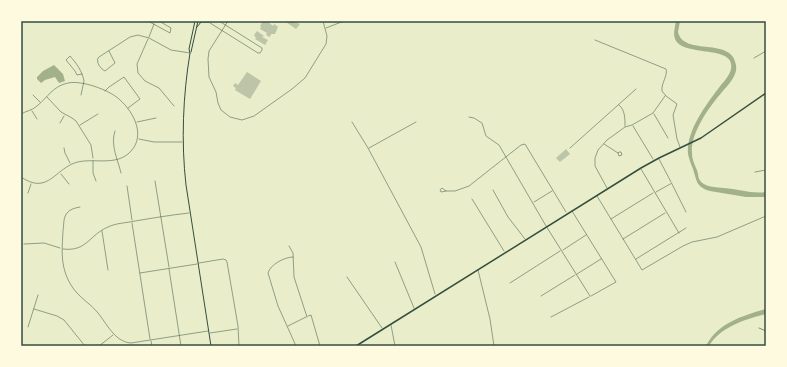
<svg xmlns="http://www.w3.org/2000/svg" width="787" height="367" font-family="'Titillium Web',sans-serif">
<style>
.water{fill:#a3b18a}
.building{fill:#bcc5a7}
.lines{fill:none;stroke-linecap:round;stroke-linejoin:round}
.minor{stroke:#344e41;stroke-width:0.5}
.secondary{stroke:#344e41;stroke-width:1}
.primary{stroke:#344e41;stroke-width:1.5}
.rail{stroke:#7c8e77;stroke-width:1}
.neatline{fill:none;stroke:#344e41;stroke-width:1.5}
</style>
<rect width="100%" height="100%" fill="#e9edc9"/>
<path class="water" d="M676,21h4l-2,11c6,25 54,4 58,33 2,10 -8,20 -14,27 -12,14 -32,41 -30,61 0,6 2,10 4,15 2,3 2,8 3,11 5,9 17,8 25,9 14,1 28,6 42,4v5h-20l-36,-6c-14,-4 -13,-10 -17,-22 -2,-5 -4,-10 -5,-15 -2,-22 17,-48 30,-65 4,-6 12,-13 13,-20 5,-25 -48,-11 -56,-30 -2,-6 0,-12 1,-18z
M54,65l9,9 2,7 -6,2 -4,-6 -10,3 -4,3 -4,-4v-2l6,-6z
M766,309v5c-20,5 -46,13 -57,32h-3c12,-23 36,-30 60,-37z"/>
<path class="building" d="M263,21h4l6,5 1,-2 3,2 1,1 -3,7h-4l-1,3 -4,-2 1,-2 -7,-4 1,-2 -1,-1z
M287,21h9l-1,1 5,2 -4,5 -10,-7z
M257,31l7,5 -2,1 6,3 -3,5 -10,-6 1,-1 -2,-3z
M247,72l14,9 -11,18 -15,-9 1,-2 -3,-2 2,-3 3,2z
M566,149l4,5 -10,8 -4,-4z"/>
<g class="lines">
<path class="minor" d="M148,21l22,12 1,-5 -12,-7
M228,21l-19,30 -1,8 1,18 7,15 2,11 3,7 9,7 12,3 12,-4 38,-27 13,-11 21,-34 1,-8 -4,-15
M210,23l48,30h2l2,-3v-2l-43,-27
M326,28l18,-7
M149,37l5,-13
M148,39l-11,25 1,9 7,8 14,7 15,18
M595,40l71,29c2,7 -5,14 -4,22l4,5 11,8 -4,11 4,24 3,8
M109,51l6,12 -10,8c-4,-2 -9,-8 -7,-13l1,-1 31,-20 8,-2 11,3 22,12 19,3
M754,58l12,-7
M105,91l4,-4 15,-10 16,22 -12,9
M33,95l7,7
M81,95l3,-14c-2,-10 -7,-17 -14,-25l-4,4 9,11 2,4 5,-1
M47,97l14,15 11,6 4,3 15,24 2,13
M619,105c6,5 6,13 6,21
M32,111l5,8
M21,114c5,-3 12,-4 16,-8 11,-9 16,-20 31,-23 14,-3 41,7 51,16 16,14 28,39 9,55 -16,13 -39,2 -56,10 -19,9 -26,30 -51,13
M654,114l14,24
M469,117l5,1 8,5 4,13 13,9 47,81 44,70
M137,122l19,-4
M352,122l16,26 53,99 14,47
M60,123l4,-7
M80,125l18,-11
M633,126l20,33
M115,131c-5,14 3,29 6,42
M139,139l15,3h28
M604,144l14,9 1,-1h2l1,3 -3,1 -1,-3
M64,148l1,5 5,10
M369,148l47,-26
M570,148l66,-59
M659,159l12,23
M93,161v12l3,8
M641,169l38,64
M755,172l11,-2
M61,174l8,10
M155,181l14,86
M672,184l14,28
M127,186l5,34
M607,188l-12,-22v-8l3,-8 9,-10 18,-13 7,-2 21,-12 12,-17
M493,190l15,27 17,22
M446,191l-5,1 -1,-2 2,-2 4,3h9l14,-5 52,-41 4,-1 41,68
M656,192l16,-9
M28,193l3,-9
M597,196l45,74 41,-24 9,-4 25,-5 49,-21
M472,199l32,52
M534,202l18,-11
M80,207c-5,1 -10,2 -13,6 -4,5 -3,12 -4,18 -1,19 -3,36 8,54 7,12 19,18 27,28 9,11 17,29 33,30l77,-12
M572,211l44,71 -25,14
M611,219l42,-26
M132,223l18,116
M102,231l6,39
M623,239l42,-26
M24,244l20,-1 16,5
M289,246l4,7 1,24 13,40
M63,249c24,3 26,-14 45,-22 8,-4 18,-4 27,-6 18,-3 36,-6 54,-8
M563,250l23,-15
M293,257c-9,0 -23,8 -25,16l10,33 18,40
M636,259l50,-31
M395,262l19,46
M199,263l24,-4 3,1 1,2 11,64 1,20
M169,269l12,77
M478,270l12,49 4,27
M140,273l57,-9
M577,274l24,-15
M347,277l35,51
M510,283l50,-32
M541,296l34,-21
M34,309l23,7 7,4 21,26
M308,316l3,-1 9,31
M551,317l38,-20
M391,325l4,21
M288,326l18,-9
M28,327l10,-32
M210,333l27,-4
M151,341l1,5
M99,346l14,-11"/>
<path class="secondary" d="M195,21l-6,28 1,4c-7,42 -9,89 -4,132l25,161
M197,27l4,-5h8
M191,52l7,-31"/>
<path class="primary" d="M356,346l285,-178 18,-10 42,-20 65,-45"/>
<path class="rail" d="M759,328l7,3"/>
</g>
<rect width="787" height="367" fill="none" stroke="#fefae0" stroke-width="44"/>
<rect x="22" y="22" width="743" height="323" class="neatline"/>
</svg>
